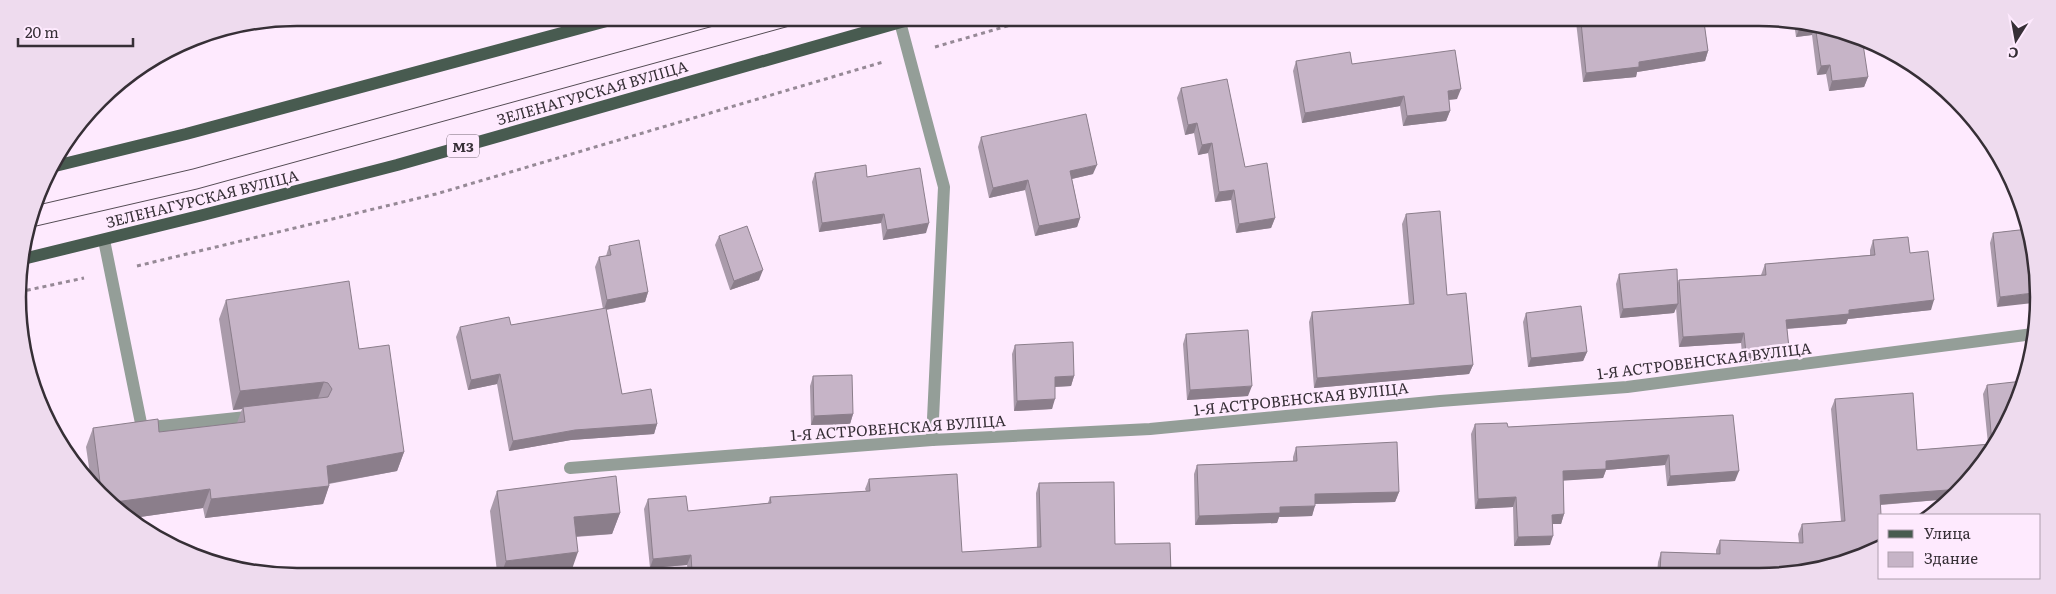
<svg xmlns="http://www.w3.org/2000/svg" width="2056" height="594" font-family="Literata,serif">
<style>
.lines{fill:none;stroke-linecap:round;stroke-linejoin:round}
.path{stroke:#968996;stroke-width:3;stroke-dasharray:4 4;stroke-linecap:butt}
.lane{stroke:#949e98;stroke-width:12}
.street{stroke:#949e98;stroke-width:12}
.primary{stroke:#485b50;stroke-width:12}
.tram{stroke:#554c55;stroke-width:1}
.wall{fill:#aa9bab}
.shaded-wall{fill:#8b7e8b}
.building{fill:#c6b4c7;stroke:#8b7e8b}
.labels{text-anchor:middle;dominant-baseline:central;stroke-width:5;stroke-linejoin:round;paint-order:stroke}
.shield{fill:#feeafe;stroke:#726772;stroke-width:1}
.shield-label{font-size:14px;font-weight:bold;fill:#362f36}
.street-label{font-size:15px;fill:#362f36;stroke:#feeafe}
.rim{fill:none;stroke:#362f36;stroke-width:2.5}
</style>
<rect width="100%" height="100%" fill="#feeafe"/>
<g class="lines">
<path class="path" d="M935,47l93,-27
M137,266l299,-72 447,-132
M19,292l65,-14"/>
<path class="lane" d="M900,22l44,165 -12,253
M104,240l38,188 114,-12"/>
<path class="street" d="M570,468l362,-28 218,-11 290,-28 187,-14 406,-53"/>
<path class="primary" d="M51,167l135,-33 428,-115
M23,259l180,-44 194,-50 511,-145"/>
<path class="tram" d="M38,205l155,-36 546,-150
M32,227l165,-38 618,-170"/>
</g>
<path class="wall" d="M1576,22h128l4,29 -3,10 -68,11 -1,5 -53,5z
M1794,23h19l55,54 -4,10 -35,4 -3,-17 -9,1 -5,-40 -16,2z
M1296,61l56,3 105,35 -8,1 1,11 -4,10 -43,5 -3,-20 -98,17 -9,-52z
M1181,88l64,79 30,51 -4,10 -35,5 -5,-33 -16,2 -7,-49 -10,2 -4,-22 -9,2 -8,-37z
M981,137l112,37 -21,5 8,39 -3,9 -42,9 -10,-46 -36,8 -11,-51z
M815,173l52,4 59,56 -43,7 -2,-17 -62,9 -7,-50z
M1406,214l41,81 26,70 -4,9 -155,14 -5,-66 3,-10 97,-7 -7,-81z
M2028,229l-31,78 -7,-64 3,-10z
M719,236l40,44 -29,10 -15,-45z
M1873,240l37,13 21,57 -83,9 -2,5 -59,5 2,19 -3,10 -43,6 -2,-21 -62,4 -3,-40 -2,6 -54,5 -4,-34 3,-10 58,11 2,-5 82,-5 4,-11 105,-9v-5z
M609,246l39,46 -3,10 -39,8 16,84 35,30 -3,10 -83,6 -62,11 -12,-67 -29,6 -12,-53 4,-10 51,-2 92,-16 -8,-42 4,-10 7,-1z
M226,300l133,49 45,103 -7,19 -68,13v2l-6,18 -118,14 -2,-10 -70,10 -42,-37 -5,-34 7,-19 66,4 78,-9 5,-14 -9,1 -14,-91z
M1526,313l61,39 -4,9 -55,6 -5,-45z
M1186,334l62,62 -61,4 -4,-56z
M1015,345l59,31 -3,10 -16,1 -3,22 -38,2 -2,-57z
M813,376l40,38 -3,10 -39,1 -1,-39z
M1987,385l23,36 -60,78 -69,6 -86,69h-138l1,-12 3,-10 55,2v-4l4,-10 79,3 -1,-9 4,-10 39,-3 -10,-112 4,-10 82,51 71,-6 -5,-50z
M1733,415l2,66 -68,5 -2,-21 -59,5 -3,8 -40,2 1,34 -3,10h-8l-3,21 -36,1 -1,-39 -38,2 -4,-75 4,-10 33,3z
M1296,447l103,45 -4,10 -80,2 -3,12 -33,1 -2,6 -82,2 -1,-51 3,-9 96,-4v-4z
M869,479l93,73 75,-4 -1,-55 3,-10 76,61 56,29 -483,-1 -1,-7 -37,3 -6,-59 4,-10 40,12 80,-8 2,-6 96,-6 -1,-2z
M497,491l123,22 -8,21 -36,3 -5,35h-74l-7,-61z"/>
<path class="shaded-wall" d="M1815,25l-3,10 -16,2 4,-10z
M1708,51l-3,10 -68,11 -1,5 -53,5 3,-9 53,-11z
M1830,65l-4,9 -9,1 4,-9z
M1868,77l-4,10 -35,4 3,-10z
M1461,89l-4,10 -13,1 4,-9z
M1404,96l-4,10 -98,17 3,-10z
M1450,111l-4,10 -43,5 4,-10z
M1197,123l-3,10 -9,2 3,-10z
M1212,143l-4,10 -10,2 4,-10z
M1097,165l-4,9 -26,6 3,-9z
M1028,180l-3,10 -36,8 4,-10z
M1234,190l-3,10 -16,2 4,-10z
M884,214l-3,9 -62,9 3,-9z
M1080,218l-3,9 -42,9 4,-10z
M1275,218l-4,10 -35,5 3,-9z
M929,223l-3,10 -43,7 4,-10z
M763,270l-4,10 -29,10 4,-9z
M648,292l-3,10 -41,8 3,-10z
M2033,293v10l-36,4 3,-10z
M1934,300l-3,10 -83,9 -2,5 -64,5 4,-9 63,-10z
M1678,304l-4,9 -54,5 3,-9z
M1744,333l-3,10 -62,4 4,-10z
M1789,348l-3,10 -43,6 3,-10z
M1587,352l-4,9 -55,6 3,-9z
M1473,365l-4,9 -155,14 3,-10z
M500,374l-3,10 -29,6 3,-10z
M1074,376l-3,10 -20,1 4,-10z
M324,382l-7,19 -74,6 -1,2 -9,1 7,-19z
M1252,386l-4,10 -61,4 3,-10z
M1055,399l-3,10 -38,2 3,-10z
M853,414l-3,10 -39,1 3,-9z
M657,424l-3,10 -83,6 -62,11 4,-10 62,-11z
M404,452l-7,19 -77,14 7,-19z
M1669,455l-4,10 -59,5 -3,8 -44,3 4,-10 43,-10z
M1739,471l-4,10 -68,5 3,-10z
M329,486l-6,18 -118,14 6,-19z
M210,489l-7,19 -70,10 -18,-16z
M1961,489l-5,6 -6,4 -74,6 4,-10z
M1399,492l-4,10 -84,2 4,-10z
M1516,497l-3,10 -38,2 3,-10z
M1315,506l-3,10 -33,1 -2,6 -82,2 4,-9 81,-9z
M620,513l-8,21 -46,3 8,-20z
M1564,514l-3,10h-12l3,-9z
M1553,536l-3,9 -36,1 4,-9z
M578,552l-7,20h-69l4,-11z
M691,555l-4,10 -37,3 3,-9z"/>
<path class="building" d="M1581,22h123l4,29 -69,11v5l-53,6z
M1799,23h14l50,21 5,33 -36,4 -2,-16 -9,1 -6,-41 -15,2z
M1455,50l6,39 -13,2 2,20 -43,5 -3,-20 -99,17 -9,-52 54,-9 2,12z
M1227,79l18,88 22,-4 8,55 -36,6 -5,-34 -15,2 -7,-49 -10,2 -5,-22 -9,2 -7,-37z
M1086,114l11,51 -27,6 10,47 -41,8 -11,-46 -35,8 -12,-51z
M866,165l1,12 53,-9 9,55 -42,7 -3,-16 -62,9 -7,-50z
M1440,211l7,84 19,-2 7,72 -156,13 -5,-66 102,-8 -8,-90z
M747,226l16,44 -29,11 -15,-45z
M2028,229l5,13v51l-33,4 -7,-64z
M1908,237l2,16 18,-2 6,49 -85,10v4l-63,6 3,28 -43,6 -2,-21 -61,4 -4,-57 87,-5 -1,-11 110,-9 -2,-15z
M639,240l9,52 -41,8 -8,-43 12,-2 -2,-9z
M1677,269l1,35 -55,5 -4,-35z
M349,281l10,68 30,-4 15,107 -77,14 2,20 -118,13 -1,-10 -95,13 -14,-12 -8,-62 65,-9 1,13 86,-10 -2,-15 85,-10 4,-8 -4,-6 -4,-1 -84,9 -14,-91z
M1581,306l6,46 -56,6 -5,-45z
M606,308l16,86 29,-5 6,35 -82,6 -62,11 -13,-67 -29,6 -11,-53 49,-10 2,8z
M1248,330l4,56 -62,4 -4,-56z
M1073,342l1,34 -19,1v22l-38,2 -2,-56z
M852,375l1,39 -39,2 -1,-40z
M2023,381l-13,40 -49,68 -81,6 1,20h-1v34l-85,25h-135l1,-22 59,2v-14l83,3 -1,-19 43,-3 -10,-122 78,-6 4,57 75,-6 -5,-59z
M1733,415l6,56 -69,5 -1,-21 -63,6v8l-43,2 1,43 -12,1 1,21 -35,1 -2,-40 -38,2 -3,-75 32,-1 1,4z
M1397,442l2,50 -84,2v12l-35,1v6l-81,3 -2,-51 100,-4 -1,-14z
M957,474l5,78 79,-5 -2,-64 75,-1 1,62 55,-1 1,30 -479,-1 -1,-17 -38,4 -5,-60 38,-3 2,15 83,-8 -1,-6 100,-6 -1,-12z
M616,476l4,37 -46,4 4,35 -72,9 -9,-70z"/>
<g class="labels">
<rect class="shield" x="447" y="134.5" width="32" height="23" rx="4"/>
<g class="shield-label">
<text x="463" y="146">М3</text>
</g>
<g class="street-label">
<text transform="translate(592 92) rotate(-16)">ЗЕЛЕНАГУРСКАЯ ВУЛІЦА</text>
<text transform="translate(202 198) rotate(-14)">ЗЕЛЕНАГУРСКАЯ ВУЛІЦА</text>
<text transform="translate(1704 360) rotate(-7)">1-Я АСТРОВЕНСКАЯ ВУЛІЦА</text>
<text transform="translate(1301 398) rotate(-6)">1-Я АСТРОВЕНСКАЯ ВУЛІЦА</text>
<text transform="translate(898 427) rotate(-4)">1-Я АСТРОВЕНСКАЯ ВУЛІЦА</text>
</g>
</g>
<path d="M0 0H2056V594H0ZM297 26H1759A271 271 0 0 1 2030 297V297A271 271 0 0 1 1759 568H297A271 271 0 0 1 26 297V297A271 271 0 0 1 297 26Z" fill="#eedbee" fill-rule="evenodd"/>
<path class="rim" d="M297 26H1759A271 271 0 0 1 2030 297V297A271 271 0 0 1 1759 568H297A271 271 0 0 1 26 297V297A271 271 0 0 1 297 26Z"/>
<rect x="1878" y="514" width="162" height="65" fill="#feeafe" stroke="#ae9fae"/>
<rect x="1888" y="530" width="25" height="8" fill="#485b50" stroke="#ae9fae"/>
<text x="1924" y="539" font-size="15" fill="#362f36">Улица</text>
<rect x="1888" y="552" width="25" height="15" fill="#c6b4c7" stroke="#ae9fae"/>
<text x="1924" y="564" font-size="15" fill="#362f36">Здание</text>
<g transform="translate(2016 40) rotate(191)" stroke="#feeafe" stroke-width="4" paint-order="stroke">
<path d="M0-4L9 19L0 12L-9 19Z" fill="#362f36"/>
<text y="-8" font-size="14" font-weight="bold" text-anchor="middle" fill="#362f36">С</text>
</g>
<path d="M18 38v8h115v-8" fill="none" stroke="#362f36" stroke-width="2.5"/>
<text x="25" y="38" font-size="15" fill="#362f36" stroke="#feeafe" stroke-width="4" paint-order="stroke">20 m</text>
</svg>
